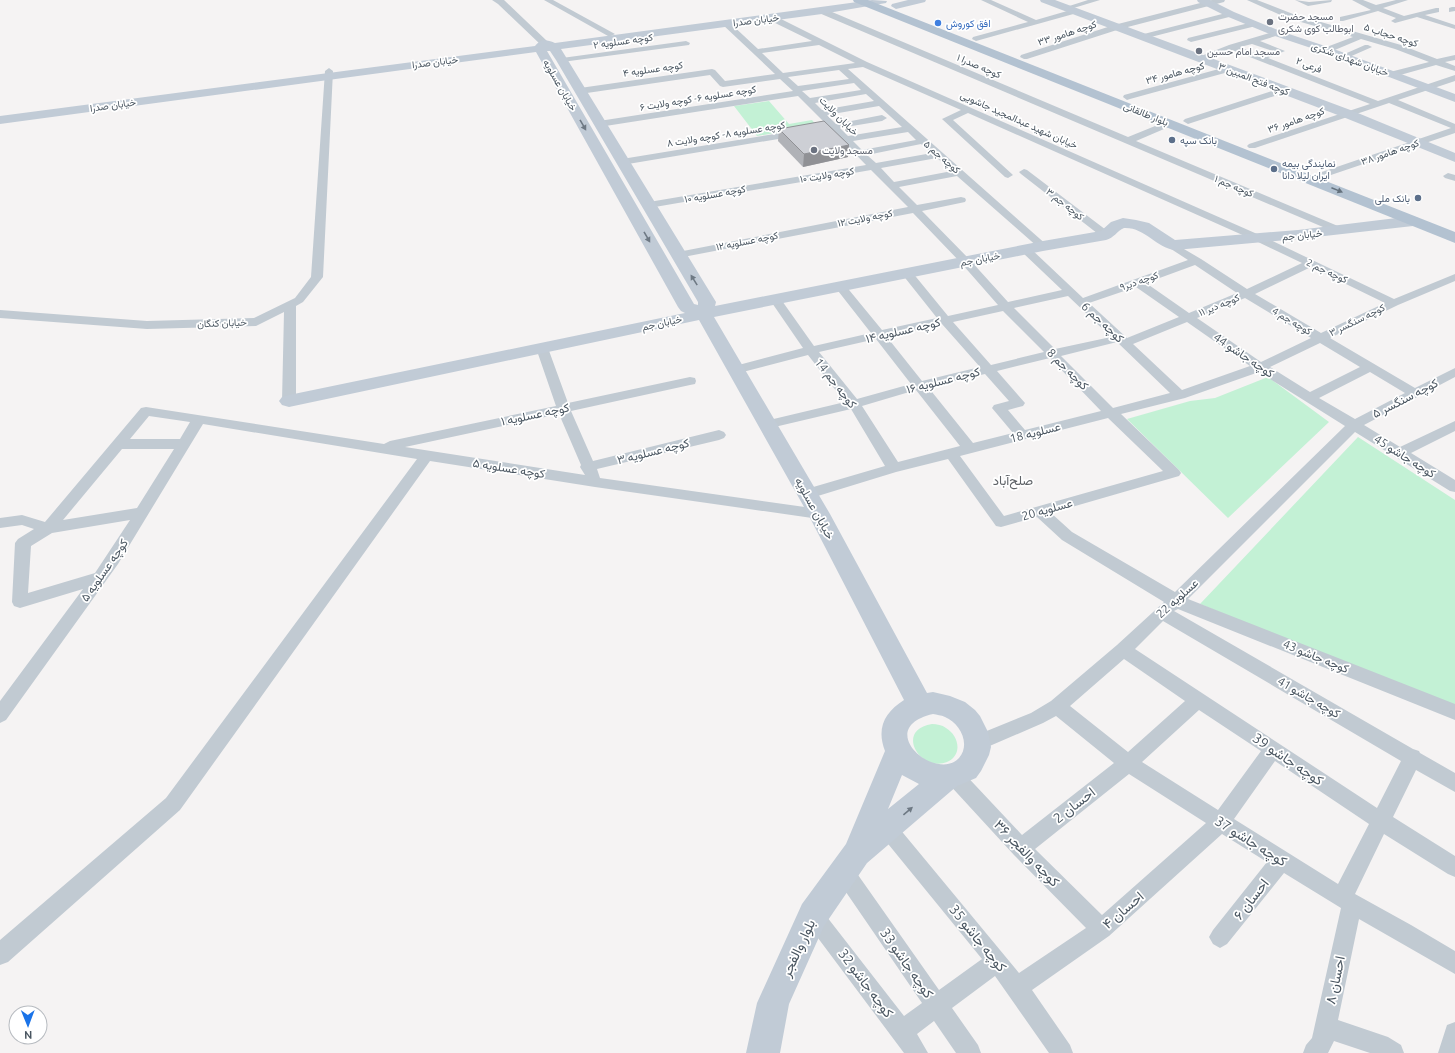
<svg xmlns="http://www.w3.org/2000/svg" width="1455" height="1053" font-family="Ubuntu,Vazirmatn,sans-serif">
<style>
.green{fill:#c3f1d5}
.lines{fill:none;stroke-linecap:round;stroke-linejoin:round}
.street{fill:#c1cad2;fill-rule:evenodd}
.secondary{fill:#c1cbd6;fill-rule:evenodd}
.primary{fill:#b3c2d1;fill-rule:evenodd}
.wall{fill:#b0b2b7}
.shaded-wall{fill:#909195}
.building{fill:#cdcfd5;stroke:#909195}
.oneway{fill:#6e7984}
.oneway2{fill:#64717d}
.worship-dot{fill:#6b7280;stroke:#fff;stroke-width:1.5}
.shop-dot{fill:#3f7fe0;stroke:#fff;stroke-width:1.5}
.service-dot{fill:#5c6f8a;stroke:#fff;stroke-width:1.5}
.labels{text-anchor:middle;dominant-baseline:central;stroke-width:3.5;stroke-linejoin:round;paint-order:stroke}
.far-worship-label{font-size:10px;fill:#5b616d;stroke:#fff;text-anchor:start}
.far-street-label{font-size:10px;fill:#4a5661;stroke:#fff}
.far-shop-label{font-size:10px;fill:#366cbe;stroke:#fff;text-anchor:start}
.far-service-label{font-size:10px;fill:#4e5e75;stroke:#fff;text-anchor:start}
.street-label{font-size:12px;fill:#4a5661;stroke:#fff}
.neighbourhood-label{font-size:13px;fill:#5f6368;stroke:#fff}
.near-street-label{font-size:14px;fill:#4a5661;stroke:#fff}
</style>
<rect width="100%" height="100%" fill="#f5f3f3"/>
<path class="green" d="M769,101l20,23 23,-4 5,6 -60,10 -23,-30z
M1268,377l61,45 -101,96 -101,-99 63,-18 25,-3z
M1358,437l97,63v209l-255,-105z
M932,724c5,0 10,1 14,4 12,7 17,25 3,33 -27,14 -56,-31 -17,-37z"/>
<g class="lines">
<path class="street" d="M492,0h12l43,41v4h-6l-43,-41z
M544,0h9l62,34 -4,2h-3z
M981,0h10l45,20 38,-11 4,2 -1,2 -101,28 -4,-2 1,-2 55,-15z
M1088,0h12l-33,10 -4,-2z
M1212,0h13l-1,2 -104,27 -93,30h-3l-4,-2 1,-2 93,-30z
M1247,0h10l36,14 108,31 36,14 18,-4v5l-10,2 10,4v5l-19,-6 -43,12 -3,-1 -1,-2 1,-2 39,-10 -34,-13 -34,-10 -31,13h-6v-4l29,-11 -66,-19z
M1295,0l14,2 23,-2 -1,2 -23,4z
M1352,0h11l13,5 20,-5h12l-25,8 21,8 32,-8h3v4l-14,3 30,10v4l-38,-12 -22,6 -4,-2 5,-3 -18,-7 -35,10h-3v-4l31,-7z
M1452,7h3v4l-6,1v-4z
M819,9h6l303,128 37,-15h6l2,2 -2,2 -35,15 209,88 1,2 -5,3 -4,-1 -518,-220z
M1230,12h3v4l-90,23 -4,-2 1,-2z
M769,16h6l92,46 397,175 130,62 61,-25v7l-57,24 -68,33 85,50 40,-20v9l-91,48 36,22 55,-26v10l-44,22 44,27v12l-5,-1 -95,-59 -167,167 267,105v16l-277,-111 -4,2 239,138 6,2 1,2 35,20v19l-39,-22 -23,47 62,39v21l-7,-3 -64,-40 -29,60 56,31 44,26v23l-96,-55 -21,101 50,17 13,8 3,8h-34l-36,-12 -6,12h-25l3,-8 6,-7 29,-130 -57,-35 -57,71 -7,4 -7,-4 -4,-7 4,-7 54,-68 -45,-28 -113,102 -77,54 38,55 3,8h-24l-54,-77 -43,32 26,37 3,8h-25l-22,-32 -17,13 11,19h-24l-98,-131 -3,-7 3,-7 7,-3 7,3 84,108 18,-13 -85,-124 -3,-7 3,-7 7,-3 7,3 88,125 43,-31 -102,-125 -3,-6 3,-6 7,-3 7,3 125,151 67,-45 -72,-73 -68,-74 -2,-6 2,-6 7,-2 7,2 62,66 92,-72 -58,-47 -13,7 -65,28 -6,-2 -3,-6 3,-6 59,-24 20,-12 66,-56 47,-43 -102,-62 -25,-23 -36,10 -5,-1 -48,-67 -52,13 -88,27 -5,-1 -2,-4 2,-4 82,-24 -34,-57 -85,20 -5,-1 -2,-3 2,-3 84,-20 -37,-47 -73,19 -4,-1 -2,-3 2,-3 72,-19 -33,-48 2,-2h8l34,48 57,-13 -36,-46 2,-2h8l37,45 55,-12 -35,-44 2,-2h8l36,44 50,-11 -36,-41 -49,-51 -235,45 -4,-1 -2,-2 2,-2 4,-1 230,-45 -37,-37 -222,38 -4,-1 -1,-2 5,-3 217,-37 -34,-35h-9l-2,-2 2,-2 4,-1 -29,-29 -199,31 -5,-3 5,-3 194,-30 -13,-12 -57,8 -3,-1 -10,-11 -130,19 -4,-3 4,-3 132,-19 3,1 10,11 50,-7 -53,-50 4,-2h3l29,27 54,-8 -43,-21zM819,45l36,18 -72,10 -21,-20zM863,67l98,43 -19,9 63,58 3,1 5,-3 -60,-55 15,-7 288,128 46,22 -55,26 -46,-30 -29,-17 -5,3 1,2 20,13 -105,38 -53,-50 -4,-1 -5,3 1,2 40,38 -54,12 -38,-42 -48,-49 43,-9 1,-2 -1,-2 -4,-1 -44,8 -18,-18 58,-11 82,72h8l1,-2 -200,-177zM839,70l10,9 -51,7 -10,-9zM854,83l7,7 -51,8 -8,-7zM866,94l8,7 -52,9 -7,-7zM879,106l23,21 -54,9 -8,-8 42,-7 5,-3 -5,-3 -46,9 -9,-9zM908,132l8,8 -54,10 -9,-9zM921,144l11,9 -56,10 -9,-8zM937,158l15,13 -58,11 -13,-14zM1195,265l42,28 -48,20 -43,-30zM1311,267l74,36 -64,30 -66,-39zM1136,287l43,30 -52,21 -38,-35zM1068,296l43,41 -56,12 -41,-41zM1245,298l66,40 -50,24 -64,-44zM1003,311l41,41 -53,13 -38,-43zM1187,322l63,44 -68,24 -49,-46zM942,324l38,43 -58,14 -35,-44zM876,339l35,45 -54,15 -38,-47zM1117,342l53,51 -57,15 -52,-52zM1320,343l40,24 -50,25 -40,-25zM1050,358l51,53 -76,19 -17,-20 15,-4 2,-3 -28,-32zM1259,372l86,54 -170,166 -103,-60 -21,-19 128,-37 2,-3 -2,-3 -58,-56 64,-16zM1370,372l35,21 -50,26 -36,-21zM985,374l24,27 -15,4 -2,3 21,25 -40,10 -45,-56zM916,390l44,56 -62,16 -36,-56zM1108,418l55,53 -159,45 -44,-60zM1163,621l238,140 -24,47 -242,-159zM1124,659l61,42 -57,51 -58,-46zM1199,710l62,41 -43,59 -76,-48zM1275,761l94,63 -31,60 -104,-65zM1129,774l77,49 -104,92 -67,-66z
M1253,22l4,2 -1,2 -65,16 -4,-2 1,-2z
M1276,31h3v4l-19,6 25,10 -17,7 110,43 77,-26v6l-57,19 57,24v9l-127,43h-6l-2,-2 2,-2 129,-44 -62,-25 -134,45h-6l-2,-2 2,-2 121,-40 -138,-54 -32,10 -4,-2 33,-13zM1252,44l21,7 -13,4 -20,-8z
M686,41l4,2 -1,2 -127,17 -4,-2 4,-2z
M1365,45h3l4,2 -25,11h-6l-1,-2z
M1226,67h6l1,2 -1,2 -102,28 -3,1 -4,-3 1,-2z
M329,68l4,3 -10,206 -20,25 -7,4v95l-2,3 -5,1 -5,-1 -2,-3 2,-89 -28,14 -109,3 -147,-11v-8l147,11 107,-3 41,-20 16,-21 14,-206z
M1284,87l3,1 1,2 -1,2 -96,31 -3,1 -5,-3 2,-2z
M799,130l3,1 2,2 -2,2 -180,30 -5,-3 5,-3z
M1024,169l3,1 83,63 1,2 -1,2h-8l-81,-63 -2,-2z
M1448,173l7,2v6l-10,-3 -2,-2z
M542,344l4,1 2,3 20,55 122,-26 5,1 1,3 -1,3 -5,1 -119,26 22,50 126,-31 5,2 2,3 -2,3 -5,2 -122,29 3,9 219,31 5,1 2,4 -2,4 -5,1 -224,-32 -165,-26 -250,349 -172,152 -8,3v-25l166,-142 251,-339 -214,-35 -85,140 -112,156 -6,3v-22l83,-112 -63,19 -6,-2 -2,-4 3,-59 3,-4 16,-10 -12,-4 -22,3v-10l22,-3 23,7 96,-114 5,-1 238,37 6,-3 166,-35 -20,-58 2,-3zM559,414l22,51 -1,2 5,8 -180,-28zM149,416l41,6 -10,17h-50zM122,449h52l-37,59 -74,12zM130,520l-35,53 -67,20 3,-47 21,-13z
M1455,1022v31h-17l9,-28z"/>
<path class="secondary" d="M872,0l15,1 -1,2 -64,11 -261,35 155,253 -1,4 328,-65 58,-10 10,-9 12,-4 13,2 13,3 26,17 123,-10 115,-14 5,2 3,3 -3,3 -5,2 -115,13 -123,11c-19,-2 -30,-23 -51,-22 -7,3 -10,10 -18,12l-63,11 -329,66 116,197 97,179 6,-1 17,4 15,6 10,8 5,6 8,16 3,15 -2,8 -8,16 -5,7 -19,8 -90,77 -43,63 -35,78 -9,49h-34l11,-50 45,-99 44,-60 39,-93c-9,-23 0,-39 19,-51l-96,-186 -109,-194 -410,87 -7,-2 -3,-4 3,-4 7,-2 396,-82 -4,-2 -3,-4 -142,-255 -536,72v-8l535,-70c7,-8 11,-6 20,-3zM547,51h3l6,9 142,242v3l-4,-1zM933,714c4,1 8,1 12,3 15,6 26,27 14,41 -23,25 -87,-30 -26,-44zM902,775l17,9 -31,25z
M908,0h18l-1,2 -29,7 -5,-3 1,-2z
M1040,0h15l298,111 102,42v9l-112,-45 -302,-115z
M1197,0h13l24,12 46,19 51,17 124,46v8l-132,-50 -51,-17 -46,-19 -28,-14z"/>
<path class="primary" d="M853,0h15l587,232v11l-601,-241z"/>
</g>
<path class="wall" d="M779,129l70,16 -1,12 -45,10 -25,-26z"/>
<path class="shaded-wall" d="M849,145l-1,12 -45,10 1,-13z"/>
<path class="building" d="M824,121l25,24 -45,9 -25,-25z"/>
<defs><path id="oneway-solid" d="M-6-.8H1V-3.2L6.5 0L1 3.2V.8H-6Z"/></defs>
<g class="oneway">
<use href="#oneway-solid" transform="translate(583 125) rotate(60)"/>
<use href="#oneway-solid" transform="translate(647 237) rotate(60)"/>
<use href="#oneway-solid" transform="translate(694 280) rotate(-122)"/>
<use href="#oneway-solid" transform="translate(908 811) rotate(-40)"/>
</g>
<use class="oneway2" href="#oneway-solid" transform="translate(1337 190) rotate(22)"/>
<g class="worship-dot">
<circle cx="1270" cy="22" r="4"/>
<circle cx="1199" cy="51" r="4"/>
<circle cx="814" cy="150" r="4"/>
</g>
<circle class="shop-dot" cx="938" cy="23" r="4"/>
<g class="service-dot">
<circle cx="1172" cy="140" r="4"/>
<circle cx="1274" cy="169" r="4"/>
<circle cx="1418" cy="198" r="4"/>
</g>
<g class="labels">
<g class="far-worship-label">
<text x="1278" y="16">مسجد حضرت<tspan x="1278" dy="12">ابوطالب کوی شکری</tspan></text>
<text x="1207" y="51">مسجد امام حسین</text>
<text x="822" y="150">مسجد ولایت</text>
</g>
<g class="far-street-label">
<text transform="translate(756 20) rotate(-7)">خیابان صدرا</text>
<text transform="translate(1067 33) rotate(-18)">کوچه هامور ۳۳</text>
<text transform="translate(1391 35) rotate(18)">کوچه حجاب ۵</text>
<text transform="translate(623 41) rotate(-8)">کوچه عسلویه ۲</text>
<text transform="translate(1350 59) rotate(20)">خیابان شهدای شکری</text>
<text transform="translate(435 62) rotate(-7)">خیابان صدرا</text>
<text transform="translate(1309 65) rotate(21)">فرعی ۲</text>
<text transform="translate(979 66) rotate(23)">کوچه صدرا ۱</text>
<text transform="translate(653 69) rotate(-8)">کوچه عسلویه ۴</text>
<text transform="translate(1175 73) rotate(-15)">کوچه هامور ۳۴</text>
<text transform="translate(1254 79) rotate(21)">کوچه فتح المبین ۳</text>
<text transform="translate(560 85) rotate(60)">خیابان عسلویه</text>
<text transform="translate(698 98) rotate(-9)">کوچه عسلویه ۶- کوچه ولایت ۶</text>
<text transform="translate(113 105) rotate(-8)">خیابان صدرا</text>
<text transform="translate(1146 114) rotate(22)">بلوار طالقانی</text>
<text transform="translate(839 116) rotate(45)">خیابان ولایت</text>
<text transform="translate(1019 120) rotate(24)">خیابان شهید عبدالمجید جاشویی</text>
<text transform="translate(1296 120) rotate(-19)">کوچه هامور ۳۶</text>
<text transform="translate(726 134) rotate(-9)">کوچه عسلویه ۸- کوچه ولایت ۸</text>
<text transform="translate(1390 152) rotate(-19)">کوچه هامور ۳۸</text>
<text transform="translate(942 157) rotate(41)">کوچه جم ۵</text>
<text transform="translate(827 175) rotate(-9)">کوچه ولایت ۱۰</text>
<text transform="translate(1234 186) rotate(23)">کوچه جم ۱</text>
<text transform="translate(715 194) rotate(-10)">کوچه عسلویه ۱۰</text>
<text transform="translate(1065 204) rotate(38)">کوچه جم ۳</text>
<text transform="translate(865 218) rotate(-11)">کوچه ولایت ۱۲</text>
<text transform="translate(1302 235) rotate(-6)">خیابان جم</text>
<text transform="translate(747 241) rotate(-11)">کوچه عسلویه ۱۲</text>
<text transform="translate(980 259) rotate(-11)">خیابان جم</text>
<text transform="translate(1327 271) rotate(25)">کوچه جم 2</text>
<text transform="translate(1139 281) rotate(-19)">کوچه دیر۹</text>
<text transform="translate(1219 305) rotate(-22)">کوچه دیر ۱۱</text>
<text transform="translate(1357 320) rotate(-26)">کوچه سنگسر ۳</text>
<text transform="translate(1292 321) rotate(31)">کوچه جم 4</text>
<text transform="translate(222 323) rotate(-2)">خیابان کنگان</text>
<text transform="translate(662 323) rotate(-12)">خیابان جم</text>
</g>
<g class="far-shop-label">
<text x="946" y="23">افق کوروش</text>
</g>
<g class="far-service-label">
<text x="1180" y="140">بانک سپه</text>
<text x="1282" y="163">نمایندگی بیمه<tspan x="1282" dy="12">ایران لیلا دانا</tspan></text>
<text x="1410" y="198" text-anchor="end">بانک ملی</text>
</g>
<g class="street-label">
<text transform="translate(1103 322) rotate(43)">کوچه جم 6</text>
<text transform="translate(903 330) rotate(-13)">کوچه عسلویه ۱۴</text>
<text transform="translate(1244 355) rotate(34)">کوچه جاشو 44</text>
<text transform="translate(1068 369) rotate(45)">کوچه جم 8</text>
<text transform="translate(943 380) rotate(-14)">کوچه عسلویه ۱۶</text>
<text transform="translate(836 383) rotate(52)">کوچه جم 14</text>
<text transform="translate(1405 398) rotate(-27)">کوچه سنگسر ۵</text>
<text transform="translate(535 414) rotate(-12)">کوچه عسلویه ۱</text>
<text transform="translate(1035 432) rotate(-14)">عسلویه 18</text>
<text transform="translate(653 451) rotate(-14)">کوچه عسلویه ۳</text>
<text transform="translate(1405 456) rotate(32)">کوچه جاشو 45</text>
<text transform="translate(509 468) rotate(9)">کوچه عسلویه ۵</text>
<text transform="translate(815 508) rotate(61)">خیابان عسلویه</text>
<text transform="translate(1047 509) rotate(-16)">عسلویه 20</text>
<text transform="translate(104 570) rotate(-55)">کوچه عسلویه ۵</text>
<text transform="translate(1177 598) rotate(-42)">عسلویه 22</text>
<text transform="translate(1316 656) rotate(22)">کوچه جاشو 43</text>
<text transform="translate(1309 697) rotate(30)">کوچه جاشو 41</text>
</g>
<g class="neighbourhood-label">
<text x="1013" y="480">صلح‌آباد</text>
</g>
<g class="near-street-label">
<text transform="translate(1288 759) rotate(34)">کوچه جاشو 39</text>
<text transform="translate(1074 805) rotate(-38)">احسان 2</text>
<text transform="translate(1251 841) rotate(32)">کوچه جاشو 37</text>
<text transform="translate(1027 853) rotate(46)">کوچه والفجر ۳۶</text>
<text transform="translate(1251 899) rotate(-52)">احسان ۶</text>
<text transform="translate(1123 910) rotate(-41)">احسان ۴</text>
<text transform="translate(978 938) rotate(51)">کوچه جاشو 35</text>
<text transform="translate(798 948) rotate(-65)">بلوار والفجر</text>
<text transform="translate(907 963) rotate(55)">کوچه جاشو 33</text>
<text transform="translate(1335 980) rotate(-78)">احسان ۸</text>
<text transform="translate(866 983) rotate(53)">کوچه جاشو 32</text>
</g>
</g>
<g transform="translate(28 1025) rotate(179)"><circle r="19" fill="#ffffff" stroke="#b7bbc0"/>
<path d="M0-3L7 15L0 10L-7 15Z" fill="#1a73e8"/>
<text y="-6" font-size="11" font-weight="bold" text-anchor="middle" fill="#4a5661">N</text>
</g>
</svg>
